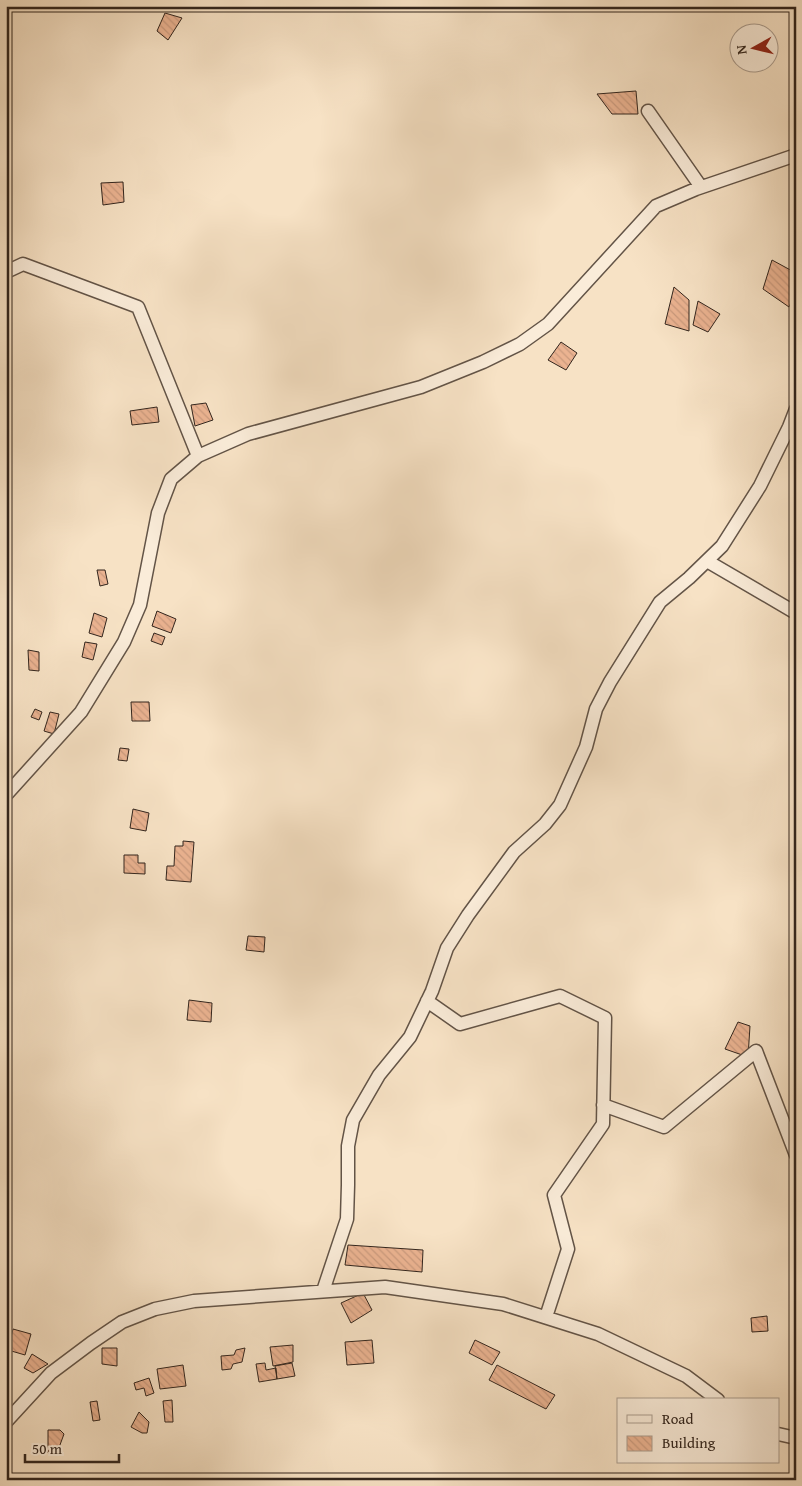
<svg xmlns="http://www.w3.org/2000/svg" width="802" height="1486" font-family="'Gentium Book Plus',serif">
<style>
.building{fill:url(#building-back-hatch);stroke:#32251d}
.lines{fill:none;stroke-linecap:round;stroke-linejoin:round}
.minor-casing{stroke:#635447;stroke-width:15}
.minor{stroke:#faecd9;stroke-width:12}
</style>
<defs>
<pattern id="building-back-hatch" width="6" height="6" patternUnits="userSpaceOnUse" patternTransform="scale(1.25)"><rect width="6" height="6" fill="#ebb391"/><path d="M-1 5l2 2M0 0l6 6M5-1l2 2" fill="none" stroke="#ca9a7d"/></pattern>
</defs>
<rect width="100%" height="100%" fill="#f7e2c5"/>
<filter id="stains"><feTurbulence type="fractalNoise" baseFrequency=".004" numOctaves="4"/><feColorMatrix values="0 0 0 0 .2 0 0 0 0 .09 0 0 0 0 .02 0 0 0 .5 -.17"/></filter>
<radialGradient id="worn" r=".72"><stop offset=".6" stop-color="#630" stop-opacity="0"/><stop offset="1" stop-color="#630" stop-opacity=".3"/></radialGradient>
<path class="building" d="M165,13l17,5 -14,22 -11,-9z
M636,91l2,23h-26l-15,-20z
M123,182l1,20 -21,3 -2,-22z
M772,260l24,13v17l-7,17 -26,-18z
M674,287l15,13v31l-24,-7z
M698,301l22,13 -12,18 -15,-7z
M561,342l16,11 -11,17 -18,-10z
M206,403l7,17 -18,6 -4,-21z
M157,407l2,15 -27,3 -2,-14z
M97,570h8l3,14 -8,2z
M157,611l19,8 -5,14 -19,-7z
M94,613l13,5 -5,19 -13,-4z
M154,633l11,4 -3,8 -11,-4z
M85,642l12,2 -4,16 -11,-3z
M28,650l11,2v19l-10,-1z
M131,702h18l1,19h-18z
M35,709l7,3 -3,8 -8,-3z
M50,712l9,2 -5,20 -10,-3z
M120,748l9,1 -2,12 -9,-1z
M133,809l16,4 -3,18 -16,-3z
M183,841l11,1 -3,40 -25,-2 1,-14h7l1,-20h8z
M124,855h14v8h7v11l-21,-1z
M248,936l17,1 -1,15 -18,-2z
M189,1000l23,3 -1,19 -24,-2z
M738,1022l12,4 -2,31 -23,-8z
M348,1245l75,5 -1,22 -77,-7z
M363,1293l9,17 -21,13 -10,-20z
M767,1316l1,15 -16,1 -1,-14z
M13,1329l18,5 -6,21 -17,-5z
M372,1340l2,23 -27,2 -2,-23z
M475,1340l25,12 -8,13 -23,-12z
M293,1345v17l-20,4 -3,-19z
M102,1348h15v18l-15,-2z
M245,1348l-3,14 -9,2 -2,5 -9,1 -1,-14 13,-1 2,-5z
M32,1354l16,10 -15,9 -9,-5z
M265,1363l1,7 10,-2 1,11 -18,3 -3,-18z
M292,1363l3,13 -18,3 -2,-13z
M183,1365l3,21 -26,3 -3,-20z
M497,1365l58,30 -9,14 -57,-29z
M149,1378l5,15 -8,3 -2,-8 -8,2 -2,-7z
M172,1400l1,22h-8l-2,-21z
M97,1401l3,19 -7,1 -3,-19z
M139,1412l10,10 -2,11h-5l-11,-6z
M48,1430h12l4,4 -7,19h-9z"/>
<g class="lines">
<g class="minor-casing">
<path id="minor" d="M648,111l53,76
M6,272l17,-8 115,43 60,149
M707,561l89,52
M6,795l75,-83 43,-70 16,-37 18,-92 13,-34 27,-23 50,-22 173,-47 62,-25 37,-18 28,-20 108,-118 40,-17 100,-34
M427,1001l33,23 100,-28 45,22 -2,106 -49,71 14,54 -22,68
M603,1105l61,22 92,-76 40,104
M323,1291l24,-72 1,-34v-39l5,-26 26,-45 31,-38 22,-46 15,-43 21,-33 46,-63 31,-28 15,-19 26,-58 10,-38 14,-27 50,-80 29,-24 33,-32 38,-60 29,-59 7,-18
M6,1422l45,-49 40,-30 31,-21 33,-13 39,-8 191,-14 118,17 95,30 88,42 32,24
M778,1434l18,4"/>
</g>
<use href="#minor" class="minor"/>
</g>
<rect width="802" height="1486" fill="none" stroke="#f7e2c5" stroke-width="25"/>
<rect x="8" y="8" width="787" height="1471" fill="none" stroke="#32251d" stroke-width="2.5"/>
<rect x="12" y="12" width="777" height="1461" fill="none" stroke="#32251d"/>
<rect x="617" y="1398" width="162" height="65" fill="#faecd9" stroke="#aa9c8e"/>
<rect x="627" y="1415" width="25" height="8" fill="#faecd9" stroke="#aa9c8e"/>
<text x="662" y="1424" font-size="15" fill="#32251d">Road</text>
<rect x="627" y="1436" width="25" height="15" fill="url(#building-back-hatch)" stroke="#aa9c8e"/>
<text x="662" y="1448" font-size="15" fill="#32251d">Building</text>
<g transform="translate(754 48) rotate(262)"><circle r="24" fill="#faecd9" stroke="#aa9c8e"/>
<path d="M0-4L9 19L0 12L-9 19Z" fill="#8f2418"/>
<text y="-8" font-size="14" font-weight="bold" text-anchor="middle" fill="#32251d">N</text>
</g>
<path d="M25 1454v8h94v-8" fill="none" stroke="#32251d" stroke-width="2.5"/>
<text x="32" y="1454" font-size="15" fill="#32251d" stroke="#faecd9" stroke-width="4" paint-order="stroke">50 m</text>
<rect width="100%" height="100%" filter="url(#stains)"/>
<rect width="100%" height="100%" fill="url(#worn)"/>
</svg>
